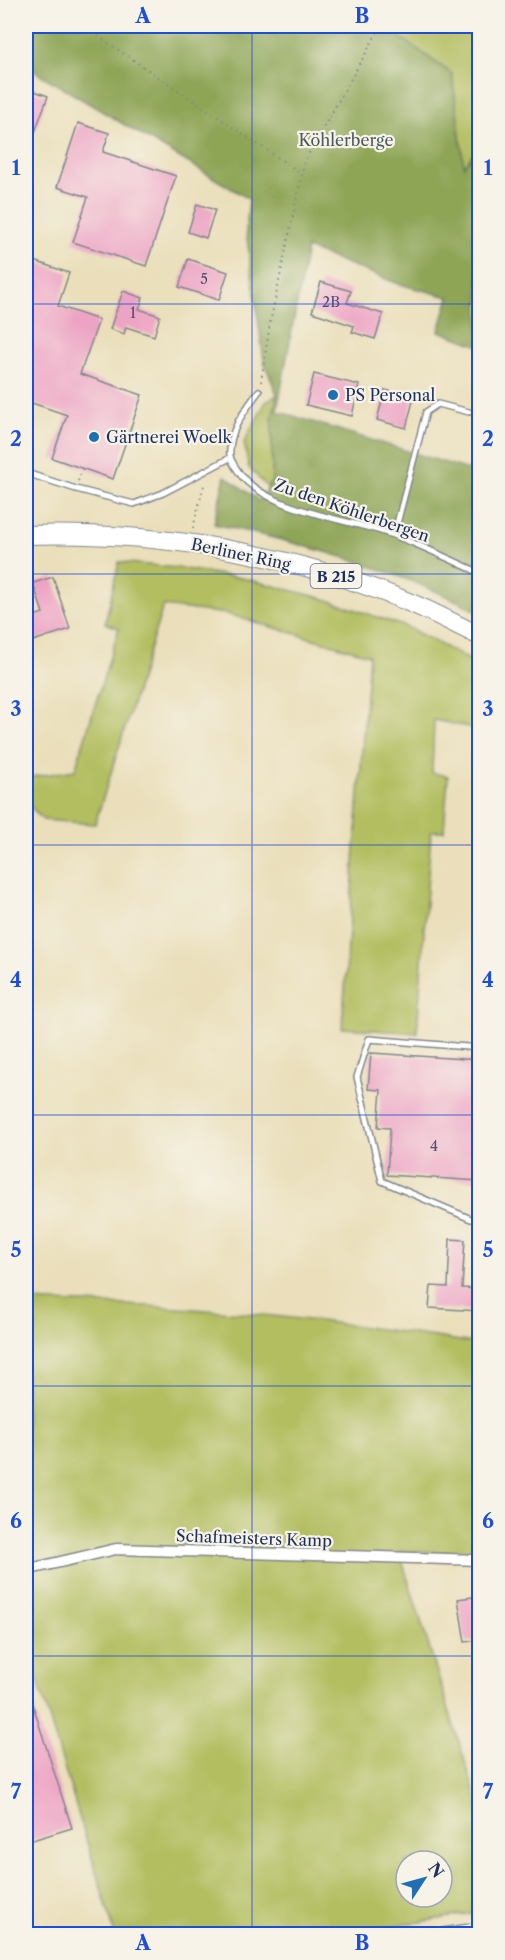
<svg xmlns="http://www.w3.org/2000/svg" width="505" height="1960" font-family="'Libre Caslon Text',serif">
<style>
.green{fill:#b3be60;stroke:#67765f;stroke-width:1.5;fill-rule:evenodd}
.forest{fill:#8ea556;stroke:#546a5a;stroke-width:1.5}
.building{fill:#eda4c4}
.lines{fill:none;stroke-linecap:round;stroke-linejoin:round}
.lane-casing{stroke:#82878c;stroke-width:8}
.street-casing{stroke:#82878c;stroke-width:13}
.primary-casing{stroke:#82878c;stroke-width:20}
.path{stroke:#82878c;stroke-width:2;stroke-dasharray:1.5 4.5;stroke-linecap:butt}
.lane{stroke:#fff;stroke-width:5}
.street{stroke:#fff;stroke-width:10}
.primary{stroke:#fff;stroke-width:18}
.grid{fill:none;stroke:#1d4ed8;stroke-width:1.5;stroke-opacity:0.55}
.poi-dot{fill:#1f6fb2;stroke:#f7f3e8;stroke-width:2}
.labels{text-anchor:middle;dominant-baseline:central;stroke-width:4.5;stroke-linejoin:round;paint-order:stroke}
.number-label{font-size:14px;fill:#504c78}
.shield{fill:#f7f3e8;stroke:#5d6a87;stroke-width:1.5}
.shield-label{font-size:15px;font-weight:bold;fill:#1b2f5e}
.park-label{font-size:16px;fill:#495a5f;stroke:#f7f3e8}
.poi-label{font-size:16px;fill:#1b2f5e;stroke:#f7f3e8;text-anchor:start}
.street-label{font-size:16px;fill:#1b2f5e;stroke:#f7f3e8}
.neatline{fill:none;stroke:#1d4ed8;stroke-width:2}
.grid-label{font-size:20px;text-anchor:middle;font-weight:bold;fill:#1d4ed8}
</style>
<rect width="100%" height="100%" fill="#f7f3e8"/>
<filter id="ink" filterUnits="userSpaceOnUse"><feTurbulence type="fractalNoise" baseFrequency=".0167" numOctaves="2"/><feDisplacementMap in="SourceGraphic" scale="12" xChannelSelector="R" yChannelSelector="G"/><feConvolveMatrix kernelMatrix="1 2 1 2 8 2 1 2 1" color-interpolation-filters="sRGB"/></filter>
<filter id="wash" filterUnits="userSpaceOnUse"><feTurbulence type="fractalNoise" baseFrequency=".008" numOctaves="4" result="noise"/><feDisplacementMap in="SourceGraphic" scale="24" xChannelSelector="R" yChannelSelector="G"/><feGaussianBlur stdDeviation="1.35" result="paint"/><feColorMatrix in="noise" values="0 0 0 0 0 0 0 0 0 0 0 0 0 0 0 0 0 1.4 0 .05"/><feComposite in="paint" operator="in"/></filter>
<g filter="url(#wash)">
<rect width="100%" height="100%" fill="#eadfba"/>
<path class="green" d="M400,26h79v120l-15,21 -12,-93 -57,-40z
M278,394l-6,26v61l-5,6 -18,-19 -5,-26 22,-40z
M119,562l59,6 64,10 80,20 87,30 70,37v64l-45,-9 -2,53 16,3 -4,55h-13l-14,202 -75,-5 27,-373 -142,-41 -64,-8 -68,218 -52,-4 -17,-18v-24l49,-8 44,-142 -14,-5z
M26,1301c45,2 91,3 136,6 106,6 213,20 317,37v209l-80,-2 80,255v106l-130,22h-234l-89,-292zM406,1861h36v36h-36z"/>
<path class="forest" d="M26,26h374l-4,8 56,40 12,92 15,-20v200l-40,-15 10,-34 -50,-13 -92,-36 -30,163 202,62v139c-83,-43 -173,-68 -265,-88l11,-48 35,25 12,-20v-61l5,-26 -13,-32 -18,-131 3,-32 -223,-133z"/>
<g id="blocks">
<path class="building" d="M29,89l19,7 -21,58 -1,-1v-54z
M78,123l31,10 -6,19 73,24 -30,90 -73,-24 15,-45 -31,-10z
M197,204l18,6 -9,28 -18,-6z
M26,258l43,15 -11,33 41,14 -19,54 62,21 -29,84 -61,-21 15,-43 -41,-14z
M188,259l40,13 -9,28 -40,-13z
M321,282l30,9 -4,12 36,11 -8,25 -23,-7 2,-6 -42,-14z
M123,291l20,7 -4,11 21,7 -6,20 -28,-9 -2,7 -14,-5z
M314,374l45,11 -7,31 -46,-11z
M385,390l29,7 -8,31 -29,-8z
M53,577l17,52 -37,12 -7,-22 17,-6 -10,-30z
M371,1053l109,7v121l-93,-6 3,-47 -12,-1 3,-37 -13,-1z
M450,1239l15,1 -3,48 18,1v22l-51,-3 2,-22 17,1z
M480,1596v44l-15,2 -7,-43z
M26,1690h2l44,138 -46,14z"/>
</g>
</g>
<g filter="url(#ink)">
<use href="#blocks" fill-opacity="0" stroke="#82878c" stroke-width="1.5"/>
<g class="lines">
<g class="lane-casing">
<path id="lane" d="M259,391c-14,19 -31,40 -29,65 1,4 4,9 6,12 24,43 116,51 160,68 28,11 56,24 84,37
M26,473l50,16 58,15 29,-11 67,-35
M394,535l32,-123 12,-8 31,8
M479,909l1,-1
M480,1048l-111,-9 -12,38 25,104 89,38h9"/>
</g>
<g class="street-casing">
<path id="street" d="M30,1569l86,-20 364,11
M440,1934l40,-6"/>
</g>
<g class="primary-casing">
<path id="primary" d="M26,535c133,-4 269,18 392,71 21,9 41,20 62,30"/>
</g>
<path class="path" d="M83,26l219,148
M261,382l9,-59 35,-163 76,-134
M78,481l5,-13
M193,528l10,-40 3,-6"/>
<use href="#lane" class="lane"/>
<use href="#street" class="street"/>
<use href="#primary" class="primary"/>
</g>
</g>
<path class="grid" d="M252,26v1908M26,304h454M26,574h454M26,845h454M26,1115h454M26,1386h454M26,1656h454"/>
<g class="poi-dot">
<circle cx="333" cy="395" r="6"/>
<circle cx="94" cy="437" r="6"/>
</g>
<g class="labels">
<g class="number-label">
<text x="204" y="279">5</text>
<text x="331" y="302">2B</text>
<text x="133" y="313">1</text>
<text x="434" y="1146">4</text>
</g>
<rect class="shield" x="310.5" y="564" width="51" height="24" rx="4.5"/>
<g class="shield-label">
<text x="336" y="576">B 215</text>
</g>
<g class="park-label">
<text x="346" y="140">Köhlerberge</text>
</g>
<g class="poi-label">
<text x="345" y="395">PS Personal</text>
<text x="106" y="437">Gärtnerei Woelk</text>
</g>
<g class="street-label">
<text transform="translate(352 510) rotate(19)">Zu den Köhlerbergen</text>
<text transform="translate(241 554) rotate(12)">Berliner Ring</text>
<text transform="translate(254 1538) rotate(2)">Schafmeisters Kamp</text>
</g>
</g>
<rect width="505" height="1960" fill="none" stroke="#f7f3e8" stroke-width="66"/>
<g transform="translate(424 1879) rotate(54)"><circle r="28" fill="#f7f3e8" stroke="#9fa5b1" stroke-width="1.5"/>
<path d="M0-4.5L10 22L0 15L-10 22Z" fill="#1f6fb2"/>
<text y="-9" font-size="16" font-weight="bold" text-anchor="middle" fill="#1b2f5e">N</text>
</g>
<rect x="33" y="33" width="439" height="1894" class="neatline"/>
<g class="grid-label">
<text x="143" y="23">A</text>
<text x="362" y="23">B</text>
<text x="16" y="175">1</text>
<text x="488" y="175">1</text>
<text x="16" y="446">2</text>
<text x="488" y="446">2</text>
<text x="16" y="716">3</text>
<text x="488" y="716">3</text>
<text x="16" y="987">4</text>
<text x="488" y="987">4</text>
<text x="16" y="1257">5</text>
<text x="488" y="1257">5</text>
<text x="16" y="1528">6</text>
<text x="488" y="1528">6</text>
<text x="16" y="1799">7</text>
<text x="488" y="1799">7</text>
<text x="143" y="1950">A</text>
<text x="362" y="1950">B</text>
</g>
</svg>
